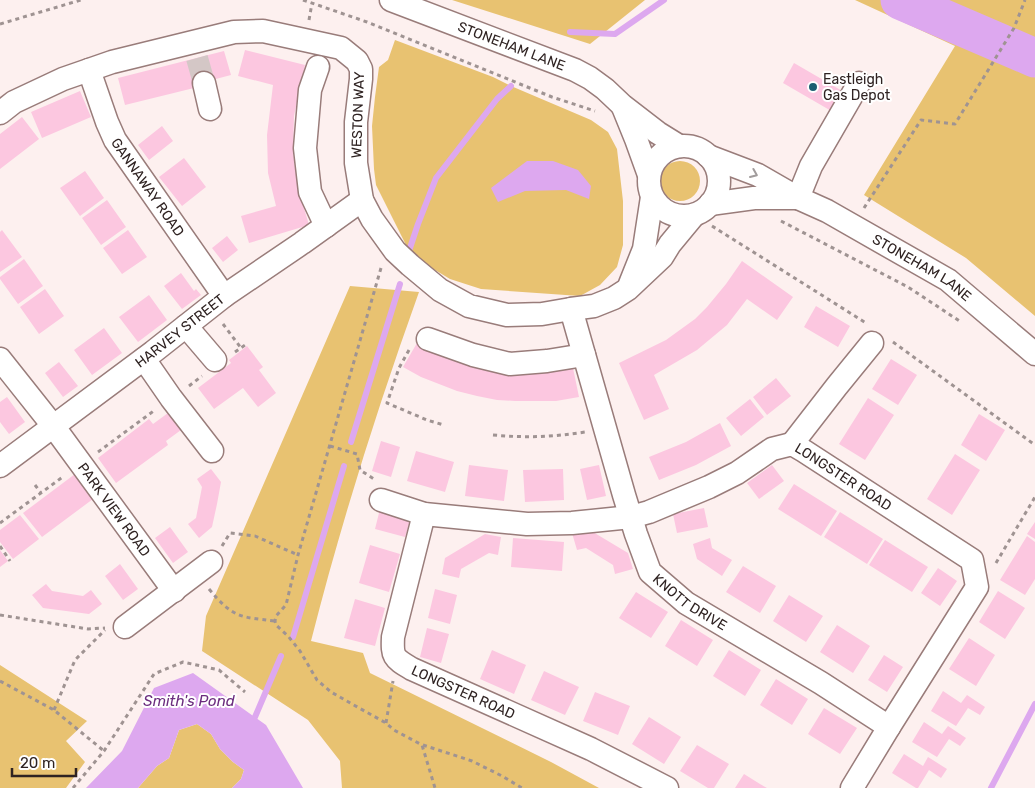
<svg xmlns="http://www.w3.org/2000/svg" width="1035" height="788" font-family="Rubik,sans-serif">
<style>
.green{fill:#e8c271}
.water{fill:#dda8ef}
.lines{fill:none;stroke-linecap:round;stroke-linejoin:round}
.stream{stroke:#dda8ef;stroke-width:6}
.river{stroke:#dda8ef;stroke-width:39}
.building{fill:#fcc7e0}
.minor-tunnel{stroke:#d4c7c6;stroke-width:22;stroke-dasharray:22 11;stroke-linecap:butt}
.minor-casing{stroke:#997c7a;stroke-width:25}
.path{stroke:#9f9392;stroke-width:3;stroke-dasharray:4 4;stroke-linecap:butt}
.minor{stroke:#fff;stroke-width:22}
.oneway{stroke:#a19c9c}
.poi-dot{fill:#1c5f72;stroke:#fff;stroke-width:2}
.labels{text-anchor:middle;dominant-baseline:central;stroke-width:4;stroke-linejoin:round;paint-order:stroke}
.street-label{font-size:14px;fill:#2f2322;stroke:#fff}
.poi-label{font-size:14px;fill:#2f2322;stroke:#fff;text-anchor:start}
.water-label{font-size:15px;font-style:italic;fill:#6b2c7e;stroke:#fff}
</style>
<rect width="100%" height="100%" fill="#fdf0ef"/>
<path class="green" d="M452,0h193l-55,44z
M855,0h180v316l-69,-58 -102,-63 91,-149z
M395,40l98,37 18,9 80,34 17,12 9,17 6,52v44l-6,22 -17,18 -20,11 -99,-7 -31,-10 -25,-15 -16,-13 -33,-66 -2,-16 -2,-43 3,-29 4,-30 9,-7z
M660 181a20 20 0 1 1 40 0a20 20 0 1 1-40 0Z
M350,286l69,6c-41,114 -78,231 -108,349l52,12 7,20 181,89 48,26h-257l-2,-27 -32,-41 -106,-69 4,-35z
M0,665l87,56 -21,20 19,21 -19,26h-66z
M197,724l14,10 9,15 13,13 11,8 -3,9 -9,9h-94l19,-22 12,-8 10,-28z"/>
<path class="water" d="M527,161h26l25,9 13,16 -2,13 -23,-9 -41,1 -27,11 -7,-14z
M193,673l73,52 37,63h-71l9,-9 3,-9 -11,-8 -13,-13 -9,-15 -14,-10 -18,6 -10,28 -12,8 -19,22h-52l36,-37 32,-63z"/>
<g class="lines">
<path class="stream" d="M570,32l45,2 49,-34
M409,251l9,-27 18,-46 61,-79 14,-13
M351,442l49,-158
M293,637l51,-171
M255,717l26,-61
M991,788l44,-84"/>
<path class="river" d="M900,0l135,58"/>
</g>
<path class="building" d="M245,50l60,15 -11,51 -1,36 2,17 6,29 8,27 -60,18 -8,-27 35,-10 -8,-33 -1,-38 6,-50 -35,-9z
M224,51l7,24 -38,10 1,3 -69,17 -7,-27z
M794,63l50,29 -11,20 -50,-29z
M80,91l11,26 -49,21 -11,-26z
M22,117l17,22 -39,30v-35z
M162,126l11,15 -24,19 -11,-15z
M184,158l22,29 -24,19 -23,-29z
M85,171l19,27 -24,18 -20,-28z
M107,200l19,27 -25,18 -19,-27z
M2,230l20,27 -22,15v-40z
M128,230l19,27 -25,17 -19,-26z
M227,236l11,14 -15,12 -11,-14z
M24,259l19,27 -25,18 -18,-25v-2z
M742,261l51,36 -16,23 -30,-21 -20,26 -30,25 -43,25 15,34 -25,11 -25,-57 47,-23 29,-21 12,-12 19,-23z
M181,273l13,18 2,-2 5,6 -19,14 -18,-23z
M45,289l19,27 -25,18 -19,-27z
M149,295l18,25 -29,22 -19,-25z
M816,306l34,20 -12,21 -34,-20z
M104,328l18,25 -30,22 -18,-25z
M417,343l16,6 140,19 6,29 -23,4h-41l-18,-1 -20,-4 -20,-5 -36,-14 -18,-10z
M247,346l16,21 -4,3 17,23 -18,14 -15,-19 -29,21 -16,-21 33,-25 -2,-3z
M891,359l26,16 -19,30 -26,-16z
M59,362l19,24 -15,11 -18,-24z
M776,378l15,18 -24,19 -14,-18z
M7,397l18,25 -16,12 -9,-12v-20z
M868,398l26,17 -29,45 -26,-16z
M750,399l14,18 -23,19 -15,-18z
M168,413l13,17 -15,11 2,4 -52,38 -18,-25 51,-39 4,5z
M979,414l26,16 -19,31 -25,-16z
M720,423l11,23 -35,19 -37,15 -10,-23 37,-15z
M381,441l19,6 -9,30 -19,-6z
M416,451l38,11 -9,30 -38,-11z
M955,454l25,16 -28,45 -25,-16z
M469,465l39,5 -4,31 -39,-5z
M599,465l7,31 -19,4 -7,-31z
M772,465l12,16 -25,18 -12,-16z
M211,469l10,13 -4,22 -5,23 -13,11 -11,-14 8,-6 6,-31 -5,-8z
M563,469l1,31 -39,2 -2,-32z
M75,474l18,25 -51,38 -19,-24z
M794,484l43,27 -16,25 -43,-27z
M704,508l4,19 -31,6 -4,-19z
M380,509l31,9 -6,19 -30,-8z
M840,512l43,27 -16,25 -43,-27z
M20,515l19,24 -26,20 -13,-17v-12z
M1035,522v17l-8,-5z
M170,527l18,25 -15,11 -18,-25z
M588,529l40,24 5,16 -18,5 -2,-9 -27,-17 -9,2 -5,-17z
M485,534l16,3 -3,18 -9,-2 -28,16 -2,9 -17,-4 3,-16z
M1027,536l8,6v37l-10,16 -25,-15z
M513,538l51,4 -2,29 -51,-4z
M710,538l2,10 20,12 -10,16 -25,-17 -4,-15z
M885,540l43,27 -16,25 -43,-27z
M370,545l30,9 -11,38 -30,-9z
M0,550l8,11 -8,6z
M120,564l18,25 -15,11 -18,-24z
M743,566l33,20 -16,27 -34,-21z
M938,568l19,13 -17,25 -19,-13z
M46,584l6,7 31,5 8,-6 11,14 -13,10 -46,-6 -11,-13z
M435,589l22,6 -7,29 -22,-6z
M998,591l27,17 -20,31 -26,-17z
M636,592l32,20 -17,26 -32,-20z
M789,595l34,21 -17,26 -33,-21z
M355,599l30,9 -10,38 -31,-8z
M681,620l32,20 -16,26 -32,-20z
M837,625l33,21 -17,27 -33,-21z
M427,628l22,6 -8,29 -21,-6z
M969,638l26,17 -19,31 -27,-17z
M492,650l34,15 -12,29 -34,-15z
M729,650l32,20 -16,26 -32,-20z
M884,655l19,12 -16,25 -19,-12z
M544,671l35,16 -14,28 -34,-15z
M776,679l32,20 -16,26 -32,-20z
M943,691l18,12 6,-8 18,12 -5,8 -12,-7 -12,18 -25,-15z
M595,692l35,14 -12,29 -35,-14z
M824,708l33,20 -17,26 -32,-20z
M649,717l32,20 -17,27 -32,-20z
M924,722l18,12 6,-8 18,12 -6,8 -11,-7 -12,18 -25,-15z
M697,745l32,19 -15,24h-6l-28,-17z
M904,754l19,12 5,-9 19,12 -6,9 -12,-8 -11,18h-2l-24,-15z
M744,774l16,10 7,4h-32z"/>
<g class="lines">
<path class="minor-tunnel" d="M197,58l7,25"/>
<g class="minor-casing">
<g id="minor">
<path id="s1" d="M391,0l184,70 15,8 15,11 18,17 35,27 21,13"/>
<path d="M318,67l-8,23 -5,58 5,44 16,34"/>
<path id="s2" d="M89,70l18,52 8,18 109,156"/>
<path d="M204,83l6,26"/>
<path d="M623,107l13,32 13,36"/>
<path d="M0,113l14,-11 49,-23 49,-17 122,-30 29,-1 78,17 16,13 4,8v10l-5,43v41l6,37 10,19 23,32 15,14 30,25 29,16 38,9 35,-1 29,-5 23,-3 20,-8 14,-9 34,-32 8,-13 24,-29"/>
<circle cx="684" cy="181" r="35"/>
<path id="s3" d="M708,156l50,19 40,23 29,13 121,69 87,74"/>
<path d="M798,198l13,-32 48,-83"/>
<path d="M710,204l44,-6h43"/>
<path d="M630,284l14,-35 8,-52"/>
<path id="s4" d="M571,309l53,186 12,39 14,38 36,31 135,80 68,44"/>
<path d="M186,326l29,34"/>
<path d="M428,339l45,16 37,9 37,-3 37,-6"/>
<path id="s5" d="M0,359l54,68 120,164"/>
<path d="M144,359l27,39 41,53"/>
<path d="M792,444l45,-58 35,-43"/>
<path id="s6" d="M0,466l153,-114 71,-56 78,-53 60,-43"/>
<path id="s7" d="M381,500l43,14 103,10 45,-1 59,-6 18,-5 60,-25 28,-14 35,-24 20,-5 12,7 168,109 5,27 -88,140 -37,61"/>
<path id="s8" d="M424,514l-31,123c-1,21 1,21 19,32l179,80 76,39"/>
<path d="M125,627l86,-65"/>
</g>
</g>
<path class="path" d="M303,0l64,22 185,75 43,14
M309,20l3,-17
M0,24l81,-24
M864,208l57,-88 34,4 59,-96 11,-28
M781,221l127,66 53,35
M712,226l154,97
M381,268l-83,287 -12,50 -10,11 -1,5 1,4 12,11 12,15 17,29 14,12 21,12 34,19 8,7 28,15 13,43
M223,324l18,24
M893,342l142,103
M409,350l-10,18 -12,35 40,17 17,5
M235,352l10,-7
M189,386l13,-10
M493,435c32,3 60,2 92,-3
M330,446l27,8 3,16 14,9
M98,452l57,-42
M35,485l6,8
M0,523l64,-47
M0,546l10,15
M222,546l8,-13 25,3 43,19
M996,563l39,-66
M209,589c24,29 31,28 66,32
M0,615l88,14 17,-1
M0,681l54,29 50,41
M54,710l21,-50 30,-30
M386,723l7,-42
M423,745l49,16 30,15 20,12
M73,788l31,-37 50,-77 29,-12 36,8 26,22"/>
<use href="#minor" class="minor"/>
</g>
<defs><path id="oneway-chevron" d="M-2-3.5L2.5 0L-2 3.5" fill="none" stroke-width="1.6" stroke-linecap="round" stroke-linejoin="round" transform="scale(1.25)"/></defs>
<use class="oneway" href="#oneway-chevron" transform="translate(754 174) rotate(23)"/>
<circle class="poi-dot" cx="813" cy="87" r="5"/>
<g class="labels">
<g class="street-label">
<text stroke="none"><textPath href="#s1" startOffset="129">STONEHAM LANE</textPath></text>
<text transform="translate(358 115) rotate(-88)">WESTON WAY</text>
<text stroke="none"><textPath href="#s2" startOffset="132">GANNAWAY ROAD</textPath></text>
<text stroke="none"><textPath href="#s3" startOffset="242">STONEHAM LANE</textPath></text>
<text stroke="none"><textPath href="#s6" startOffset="225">HARVEY STREET</textPath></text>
<text stroke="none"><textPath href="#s7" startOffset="492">LONGSTER ROAD</textPath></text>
<text stroke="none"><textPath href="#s5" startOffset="189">PARK VIEW ROAD</textPath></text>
<text stroke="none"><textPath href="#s4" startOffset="325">KNOTT DRIVE</textPath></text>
<text stroke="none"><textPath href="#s8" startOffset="224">LONGSTER ROAD</textPath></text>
</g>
<g class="poi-label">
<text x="823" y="79">Eastleigh<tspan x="823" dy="16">Gas Depot</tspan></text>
</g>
<g class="water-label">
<text x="189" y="701">Smith's Pond</text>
</g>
</g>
<path d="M12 768v8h64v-8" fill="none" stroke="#2f2322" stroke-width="2.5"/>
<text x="20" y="768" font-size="15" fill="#2f2322" stroke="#ffffff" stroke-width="4" paint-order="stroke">20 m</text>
</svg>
